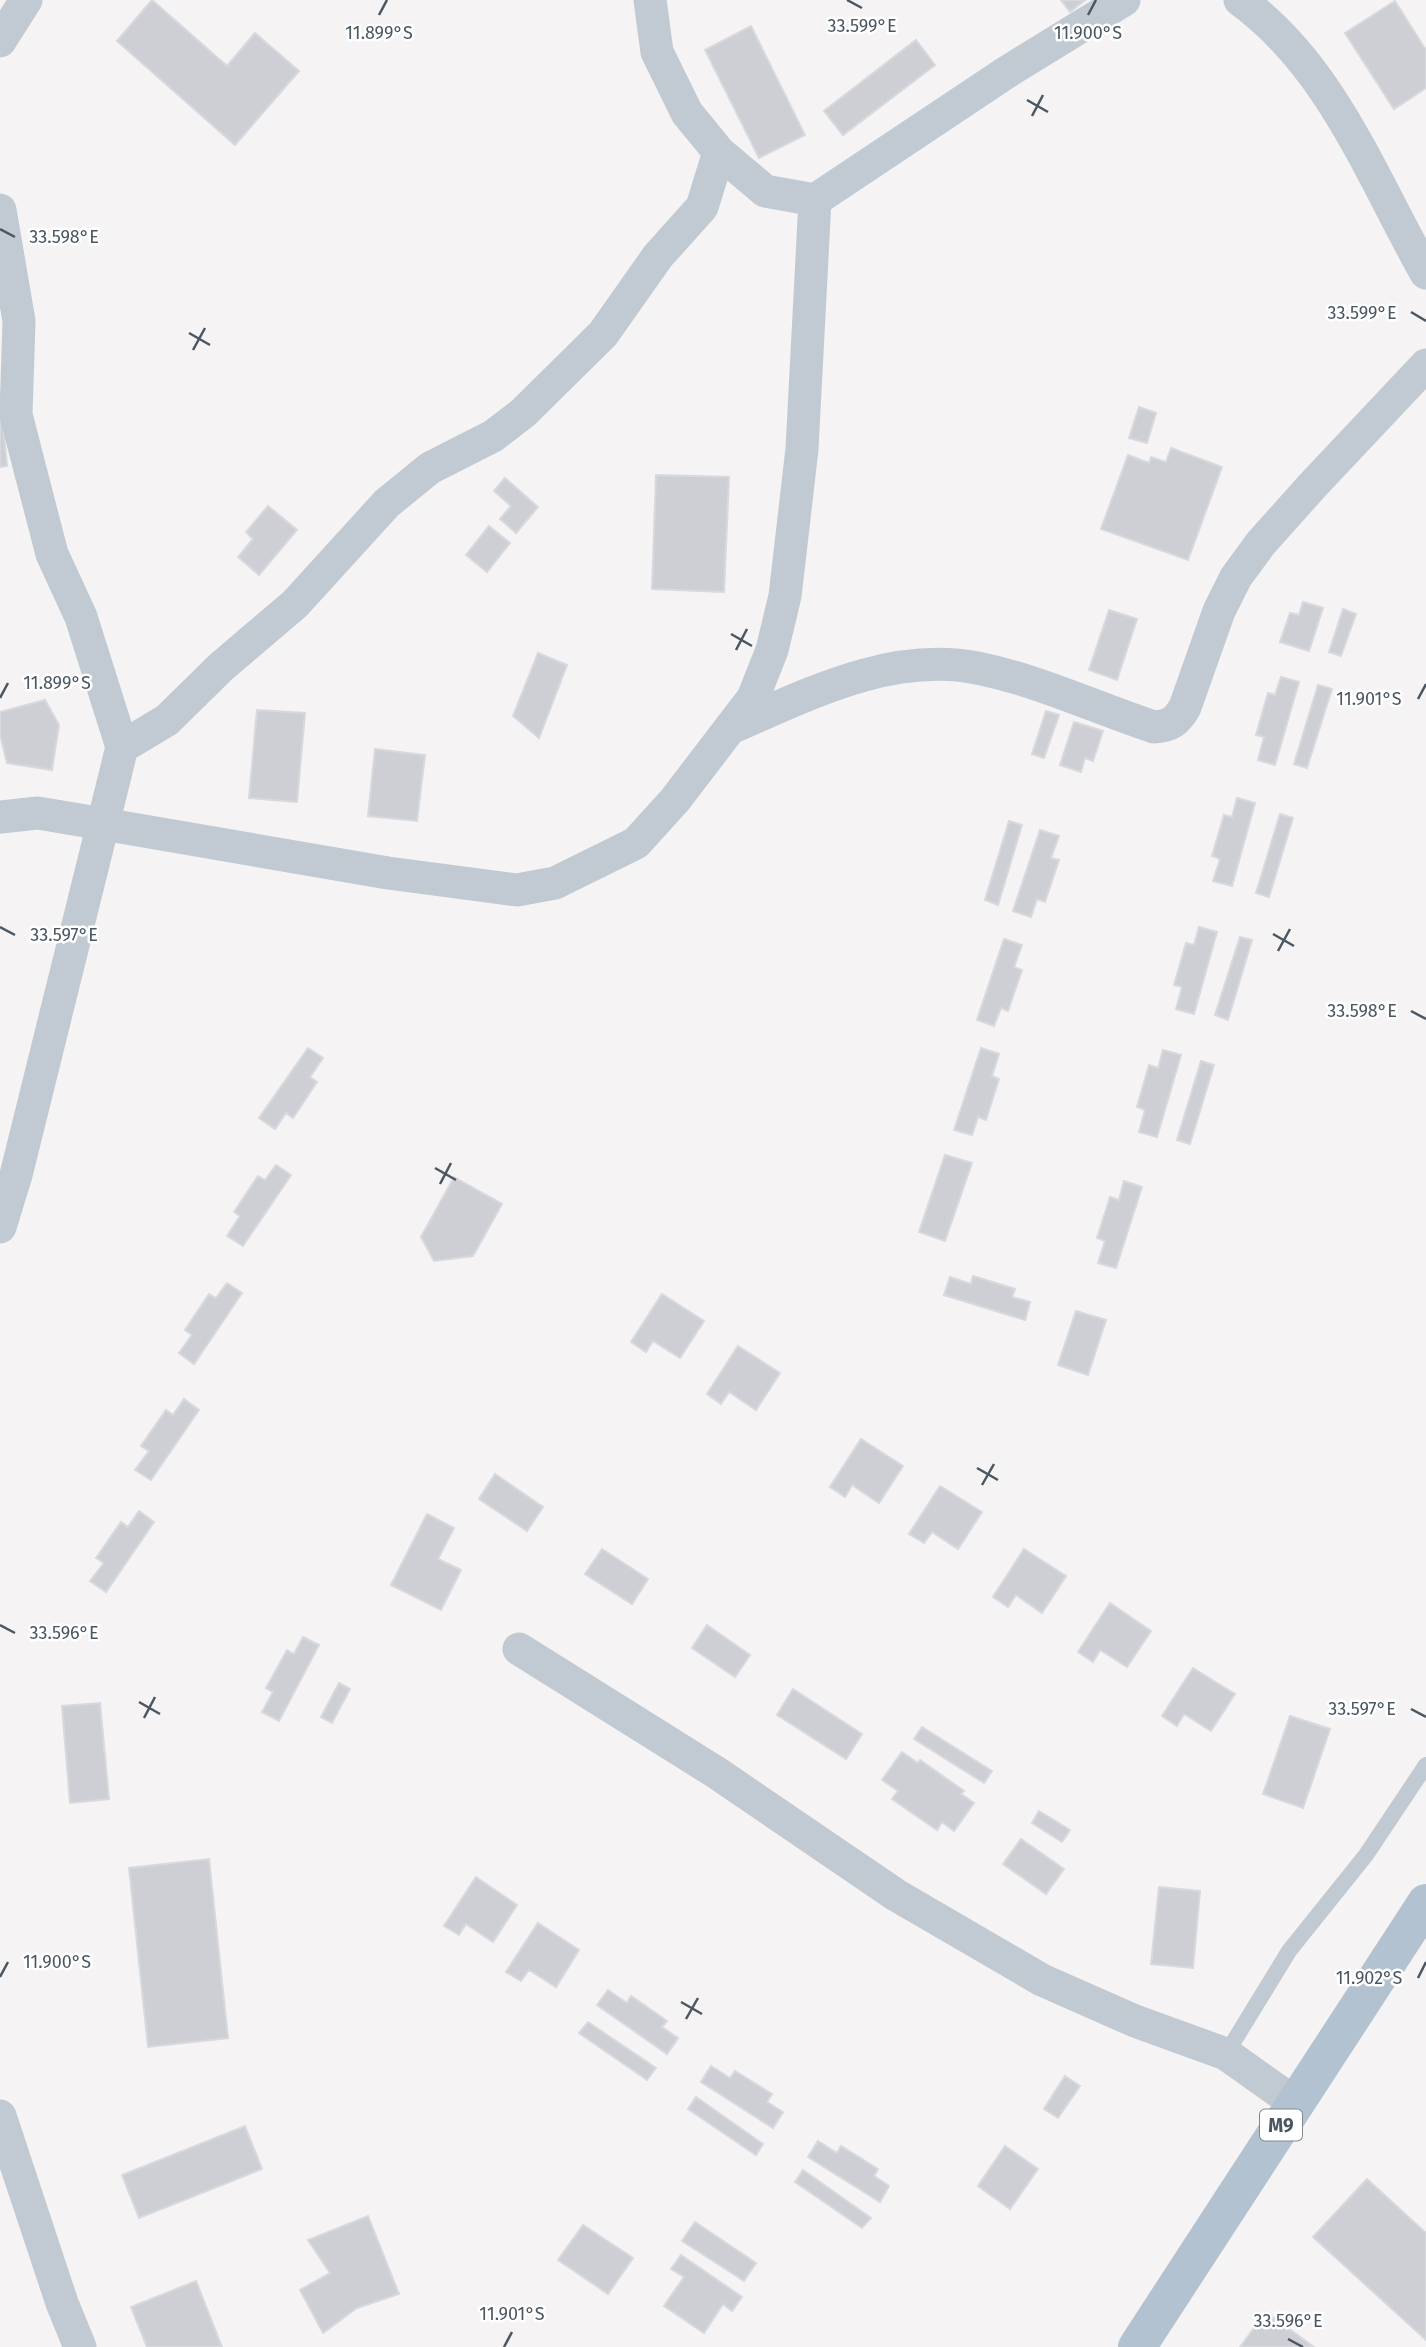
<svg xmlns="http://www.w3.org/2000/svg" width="1426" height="2347" font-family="'Fira Sans',sans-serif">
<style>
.building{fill:#cdcfd5;stroke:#d7d9de;stroke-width:2}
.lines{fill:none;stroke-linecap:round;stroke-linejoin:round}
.lane{stroke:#c1cad2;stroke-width:16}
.street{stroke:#c1cad2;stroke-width:33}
.primary{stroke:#b3c2d1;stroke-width:38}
.ticks{fill:none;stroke:#4a5661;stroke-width:2.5}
.labels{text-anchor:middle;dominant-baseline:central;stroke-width:5;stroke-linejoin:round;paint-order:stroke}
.shield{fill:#fff;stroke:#808990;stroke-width:2}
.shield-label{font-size:19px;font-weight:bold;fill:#4a5661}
.ticks-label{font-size:18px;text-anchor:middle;fill:#4a5661;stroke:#fff;stroke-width:5;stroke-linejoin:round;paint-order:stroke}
</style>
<rect width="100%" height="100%" fill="#f5f3f3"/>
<path class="building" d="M152,0l75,66 28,-33 44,38 -64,74 -118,-104z
M1061,0h24l-15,12z
M1395,1l31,49v38l-32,21 -49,-76z
M751,26l54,109 -46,23 -54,-108z
M916,40l19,25 -92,70 -19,-24z
M0,393l7,73 -7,1z
M1139,407l17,6 -9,30 -18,-5z
M1171,448l51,19 -34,93 -87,-31 27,-74 21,8 2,-6 15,5z
M656,475l73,2 -5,115 -72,-3z
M505,478l33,29 -22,26 -16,-14 11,-13 -17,-15z
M268,506l29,24 -38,45 -21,-18 15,-18 -7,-7z
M489,526l21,17 -23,29 -21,-17z
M1303,602l20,6 -14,43 -29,-9 10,-29 9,2z
M1343,609l13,5 -15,42 -12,-4z
M1109,610l28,9 -20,61 -28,-10z
M538,653l29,12 -28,73 -26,-22z
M1281,677l18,5 -24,83 -17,-5 6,-23 -8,-2 12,-42 7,2z
M1318,685l14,4 -25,79 -13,-4z
M45,700l14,25 -7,45 -45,-7 -7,-28v-23z
M257,710l48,3 -8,89 -48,-4z
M1046,711l13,4 -15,43 -12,-4z
M1074,722l29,9 -10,30 -8,-3 -4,14 -21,-7z
M375,749l50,6 -8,66 -49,-5z
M1237,798l18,5 -23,83 -19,-5 7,-22 -8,-3 12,-41 8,2z
M1280,814l13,4 -24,79 -13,-4z
M1009,821l13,4 -24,80 -13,-5z
M1040,830l19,6 -8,22 8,2 -14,42 -8,-3 -6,18 -18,-6z
M1199,927l18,5 -23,82 -18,-5 6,-22 -8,-2 12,-42 8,2z
M1240,937l12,3 -24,80 -13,-5z
M1004,939l18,6 -8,22 8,3 -14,41 -7,-3 -7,18 -17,-6z
M308,1048l15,10 -13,19 7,5 -24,36 -7,-5 -11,16 -16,-11z
M981,1048l18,6 -7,22 7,3 -13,41 -8,-3 -6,18 -18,-5z
M1163,1050l18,5 -24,82 -18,-5 6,-22 -8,-3 12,-42 9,3z
M1201,1061l13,4 -24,79 -13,-4z
M945,1155l27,8 -27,78 -26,-9z
M276,1165l15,10 -48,71 -16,-10 13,-20 -6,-4 24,-36 7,4z
M454,1177l48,27 -29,52 -39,5 -13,-24z
M1124,1181l18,6 -26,81 -18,-5 7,-22 -8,-3 13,-41 9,3z
M973,1276l42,13 -3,8 18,5 -5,18 -81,-25 6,-18 21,7z
M227,1283l15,10 -48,71 -15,-11 13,-18 -7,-5 24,-36 7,4z
M662,1294l42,27 -24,37 -27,-17 -7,11 -15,-10z
M1076,1311l30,9 -18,55 -30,-10z
M738,1346l42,27 -24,37 -27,-18 -8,12 -14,-10z
M184,1399l15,11 -48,70 -16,-10 14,-19 -8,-5 25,-36 7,5z
M861,1439l42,27 -24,37 -27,-18 -7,12 -15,-10z
M495,1474l48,33 -16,24 -48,-32z
M940,1486l42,26 -24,37 -26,-17 -8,11 -15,-9z
M139,1511l15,11 -48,70 -16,-11 14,-18 -8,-5 25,-36 7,5z
M427,1514l27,14 -16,31 23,11 -20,40 -50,-25z
M602,1549l46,30 -16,25 -47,-30z
M1024,1549l42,27 -24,37 -26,-18 -8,12 -15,-10z
M1110,1603l41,28 -24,36 -27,-17 -7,12 -15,-10z
M707,1625l43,30 -15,22 -43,-29z
M303,1637l16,8 -40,76 -17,-9 11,-20 -7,-4 21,-38 7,4z
M1193,1668l42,26 -24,37 -27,-17 -7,12 -15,-10z
M339,1683l11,6 -18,34 -11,-6z
M793,1689l69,45 -16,25 -69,-44z
M100,1703l9,96 -39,4 -8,-97z
M1290,1716l40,13 -27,79 -40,-14z
M922,1727l70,44 -8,12 -70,-44z
M902,1752l16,11 2,-3 44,31 -3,3 13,9 -20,28 -12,-9 -5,8 -45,-31 6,-8 -16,-11z
M1039,1811l31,19 -8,12 -30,-19z
M1021,1839l43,30 -18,25 -43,-30z
M209,1859l19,179 -80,9 -19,-179z
M476,1877l41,28 -24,37 -27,-18 -7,11 -15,-9z
M1159,1887l41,4 -7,77 -42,-4z
M538,1923l41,27 -23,37 -27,-17 -8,11 -15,-9z
M608,1990l19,13 4,-7 36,25 -5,6 16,11 -11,16 -70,-49z
M588,2022l68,46 -9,12 -68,-47z
M711,2066l19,12 5,-7 37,23 -5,8 16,10 -10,16 -72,-46z
M1065,2076l15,10 -22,32 -14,-9z
M696,2097l67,47 -7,11 -68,-46z
M245,2126l17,43 -123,49 -17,-43z
M818,2141l19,12 4,-7 37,23 -4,7 15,10 -9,16 -72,-45z
M1005,2146l33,23 -28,40 -32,-23z
M803,2170l68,48 -9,10 -67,-46z
M1367,2179l59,54v107l-113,-103z
M368,2216l31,78 -42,14 -34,25 -23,-43 30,-17 -22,-33z
M695,2222l61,41 -12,18 -62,-40z
M583,2225l50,33 -25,36 -50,-34z
M681,2255l61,42 -10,14 -9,-7 -19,29 -40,-27 20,-29 -13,-8z
M196,2281l26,66h-75l-16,-40z
M1266,2312l48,35h-74z"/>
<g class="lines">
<path class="lane" d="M1226,2054l63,-103 77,-96 60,-90"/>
<path class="street" d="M650,0l7,52 30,61 32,39 46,39 50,9 192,-128 117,-72
M1240,0c92,67 132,178 186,273
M0,41l26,-41
M0,210l19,111 -3,94 36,139 29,63 41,130 -19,77 285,49 129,17 38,-7 81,-40 39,-43 78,-102 19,-48 13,-54 17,-147 13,-249
M733,727c76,-33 159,-76 244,-59 61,12 119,40 177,59 17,-1 23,-6 31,-20l34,-96 17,-34 25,-34 51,-57 114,-121
M122,747l45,-27 54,-53 74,-63 92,-101 43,-35 63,-32 30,-23 80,-79 55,-78 44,-49 17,-55
M0,817l38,-4 65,11 -87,351 -16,52
M519,1649l198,124 179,122 146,85 93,41 91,33 69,49
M0,2116l62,187 18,44"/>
<path class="primary" d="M1137,2347l289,-444"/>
</g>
<path class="ticks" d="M847,0l15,8M379,15l8,-15M1088,15l8,-15M1027,100l21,12M1032,116l11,-21M0,229l15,8M1411,312l15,9M189,333l21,12M193,350l12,-22M731,634l21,12M736,650l11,-21M0,698l8,-15M1418,699l8,-15M0,927l15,8M1273,934l21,12M1278,951l12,-22M1411,1011l15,8M435,1168l21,12M440,1184l11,-21M977,1468l21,12M982,1485l12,-21M0,1625l15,8M139,1702l21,12M1411,1709l15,8M144,1718l11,-21M0,1977l8,-15M1418,1978l8,-16M681,2002l21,12M686,2019l12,-21M1288,2339l15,8M504,2347l8,-15"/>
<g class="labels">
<rect class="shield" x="1260" y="2109.5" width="42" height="31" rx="5"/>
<g class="shield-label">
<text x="1281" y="2125">M9</text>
</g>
</g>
<g class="ticks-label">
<text x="862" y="32">33.599°E</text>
<text x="379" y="39">11.899°S</text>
<text x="1088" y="39">11.900°S</text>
<text x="64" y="243">33.598°E</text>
<text x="1362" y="319">33.599°E</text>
<text x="57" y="689">11.899°S</text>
<text x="1369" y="705">11.901°S</text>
<text x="64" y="941">33.597°E</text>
<text x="1362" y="1017">33.598°E</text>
<text x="64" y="1639">33.596°E</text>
<text x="1362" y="1715">33.597°E</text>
<text x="57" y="1968">11.900°S</text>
<text x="1369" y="1984">11.902°S</text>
<text x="512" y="2320">11.901°S</text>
<text x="1288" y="2327">33.596°E</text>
</g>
</svg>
